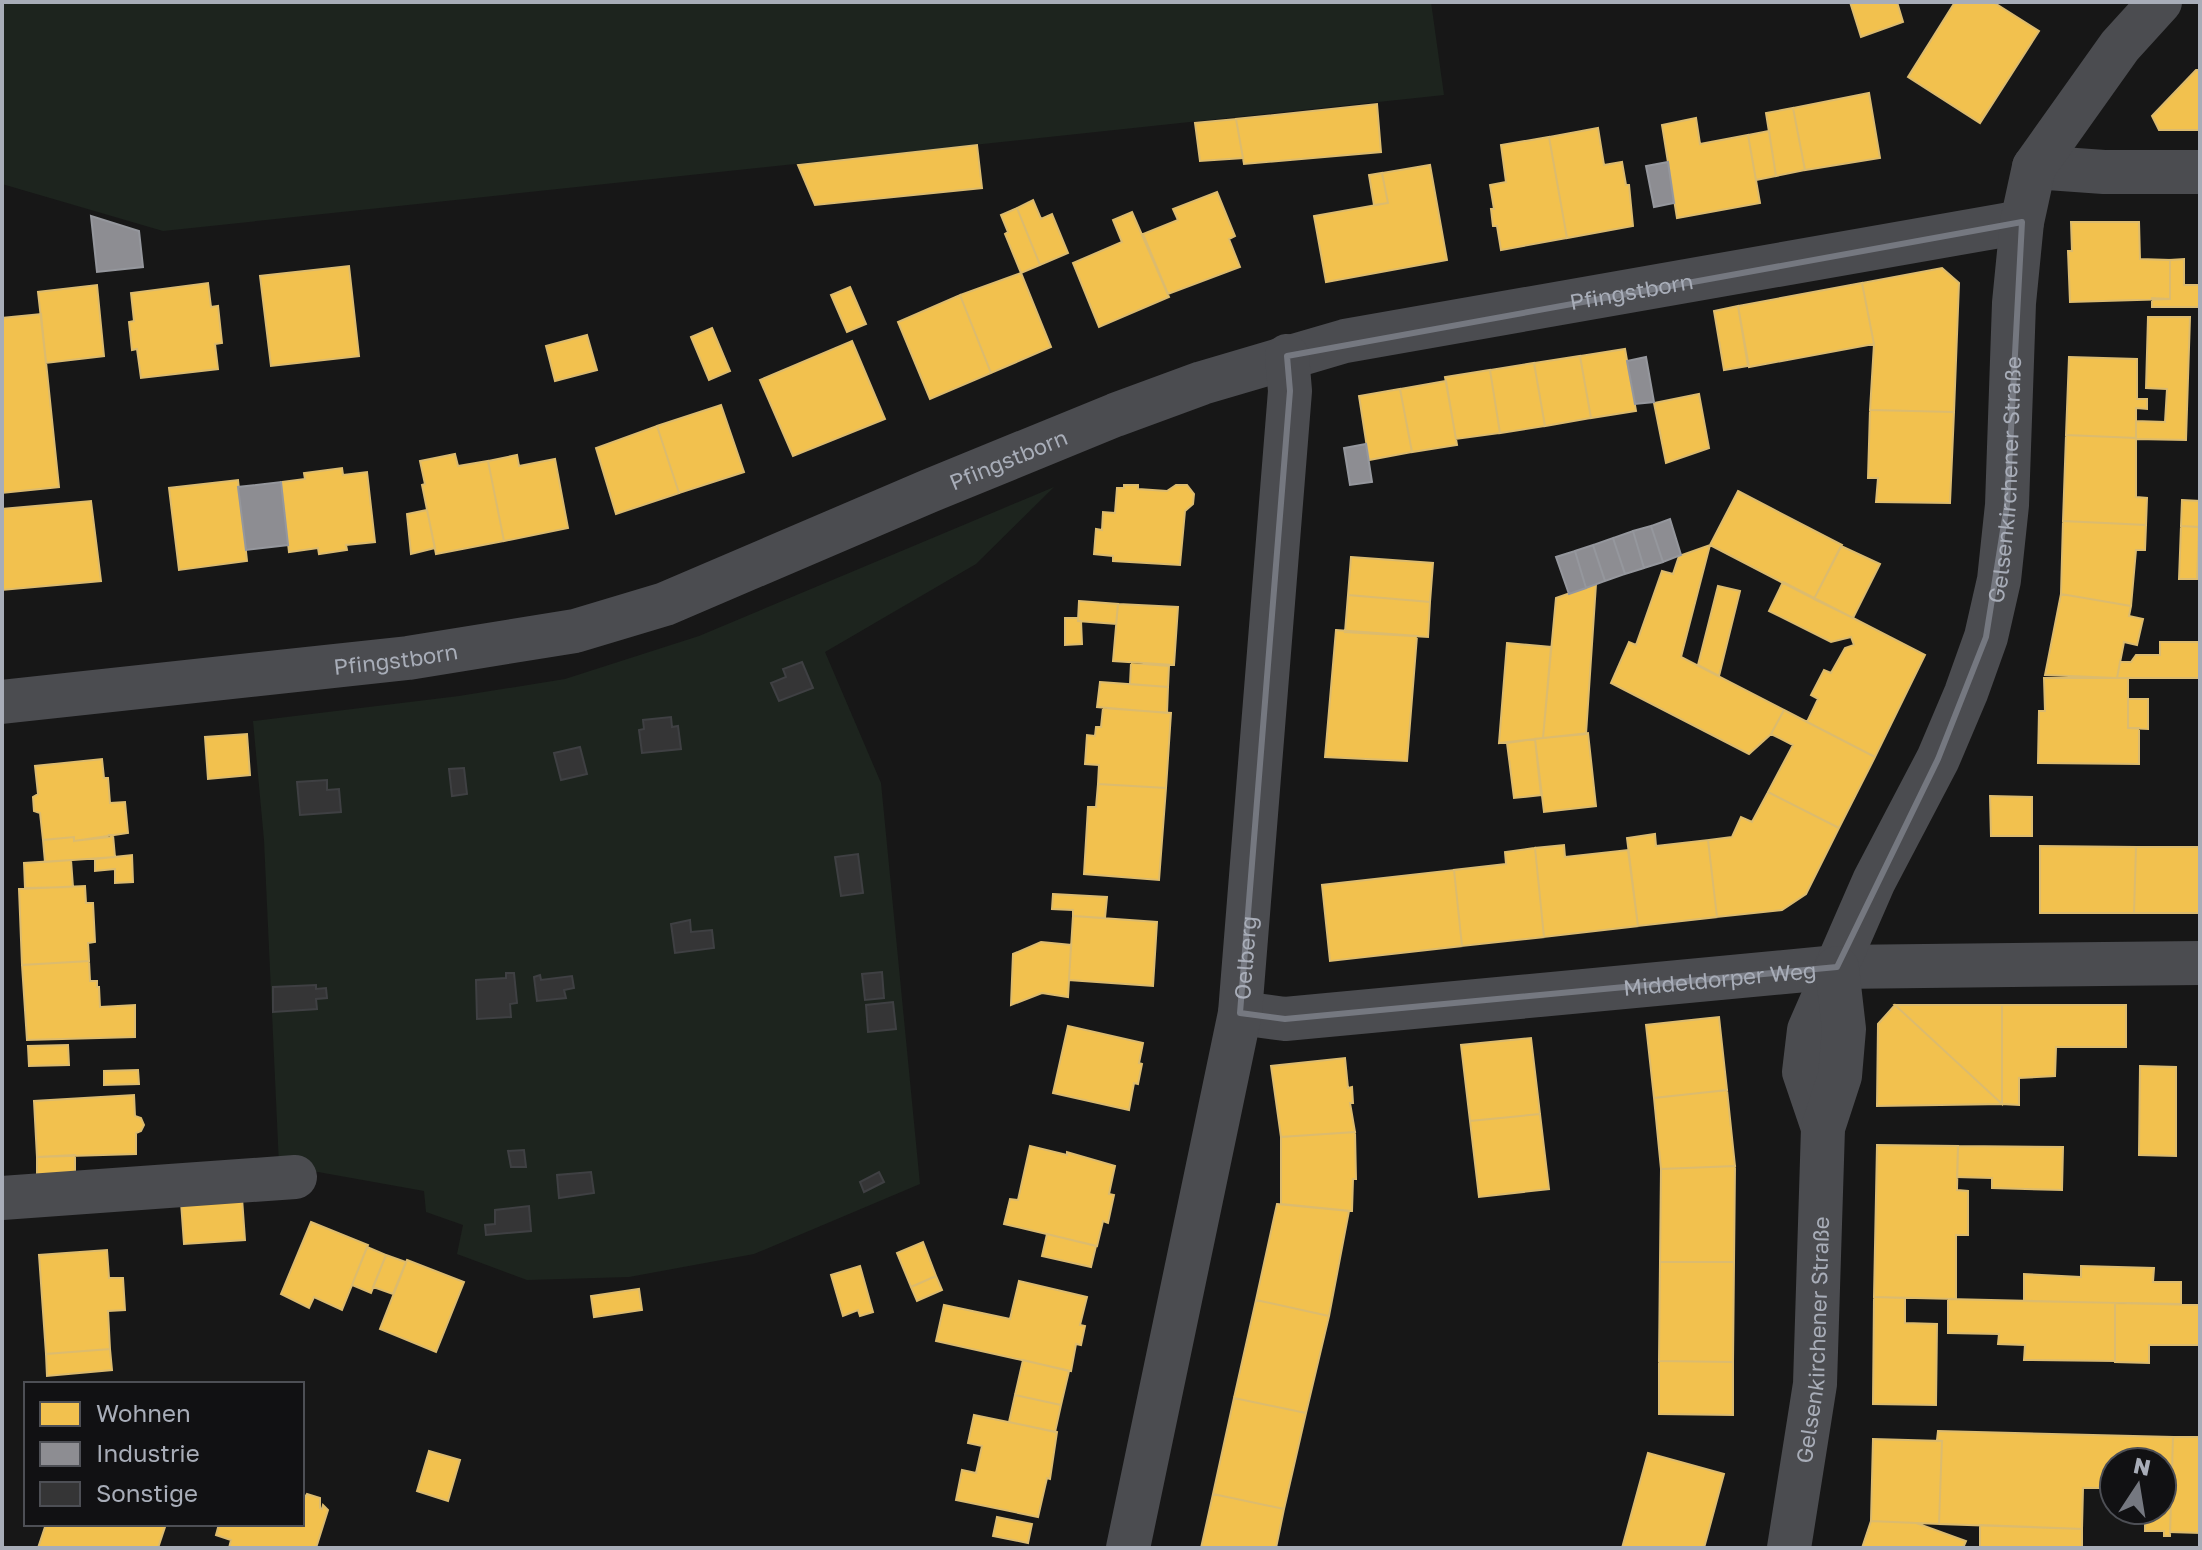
<svg xmlns="http://www.w3.org/2000/svg" width="2202" height="1550" font-family="'Golos Text',sans-serif">
<style>
.green{fill:#1d241e}
.homes{fill:#f2c14e;stroke:#dcbb6e;stroke-width:2}
.industry{fill:#8d8d92;stroke:#95979d;stroke-width:2}
.building{fill:#353536;stroke:#3f4043;stroke-width:2}
.lines{fill:none;stroke-linecap:round;stroke-linejoin:round}
.minor{stroke:#4b4c50;stroke-width:44}
.marked{fill:none;stroke:#757880;stroke-width:6;stroke-linejoin:round}
.labels{text-anchor:middle;dominant-baseline:central;stroke-width:8;stroke-linejoin:round;paint-order:stroke}
.street-label{font-size:22px;fill:#a8adb8;stroke:#111113}
</style>
<rect width="100%" height="100%" fill="#171717"/>
<path class="green" d="M2,2h1429l13,93 -1281,136 -161,-47z
M1054,487l-78,77 -151,88 56,131 39,401 -166,70 -125,23 -102,3 -70,-26 6,-29 -37,-13 -2,-21 -145,-26 -15,-325 -11,-119 206,-25 106,-17 134,-43z"/>
<path class="homes" d="M1850,2h47l6,20 -42,15z
M1955,2h38l46,29 -59,92 -72,-46z
M2196,70h4v60h-41l-7,-14z
M1869,93l11,65 -75,12 -12,-62z
M1377,104l4,48 -137,12 -8,-45z
M1793,108l12,62 -29,6 -10,-63z
M1696,118l4,26 48,-9 12,68 -83,15 -15,-93z
M1236,119l7,39 -43,3 -5,-38z
M1598,128l6,37 18,-3 4,23h3l4,41 -66,12 -18,-101z
M1769,131l7,45 -20,4 -8,-45z
M1549,137l18,101 -66,12 -4,-24h-4l-2,-17h3l-4,-24 16,-3 -5,-37z
M977,145l5,43 -167,17 -17,-40z
M1430,165l17,95 -121,22 -12,-66 74,-13 -6,-30z
M1382,173l6,30 -14,2 -5,-30z
M1217,192l18,44 -6,3 11,28 -72,27 -25,-60 35,-14 -5,-11z
M1033,200l8,19 11,-5 16,39 -28,12 -23,-57z
M1017,208l23,57 -19,8 -16,-39 3,-2 -7,-17z
M1132,212l37,85 -70,30 -26,-64 49,-21 -9,-22z
M2071,222h68l1,37 30,1v39l-100,3 -2,-51h4z
M2184,259v26h16v22h-48v-9l18,1v-39z
M349,266l10,90 -88,10 -11,-90z
M1942,268l17,15 -5,129 -84,-2 4,-66 -12,-61z
M1021,273l30,74 -60,26 -31,-78z
M208,283l3,24 7,-1 4,37 -7,1 3,25 -77,9 -4,-29 -5,1 -3,-28 5,-1 -3,-28z
M1862,283l12,61 -125,23 -11,-61z
M97,285l7,71 -58,7 -8,-71z
M850,287l16,37 -19,8 -16,-37z
M960,295l31,78 -61,26 -32,-77z
M1738,306l10,60 -24,4 -10,-59z
M41,314l18,173 -57,6v-175z
M2148,317h42l-4,123 -50,-1v-18l29,1 2,-33 -21,-1z
M712,328l18,43 -21,9 -18,-43z
M587,335l10,35 -42,11 -9,-35z
M852,341l33,78 -92,37 -33,-76z
M1625,349l11,62 -45,7 -11,-62z
M1580,356l11,62 -46,8 -11,-63z
M2069,357l68,2v40h10v10l-11,-1v30l-70,-3z
M1534,363l11,63 -45,7 -10,-63z
M1490,370l10,63 -44,6 -11,-62z
M1446,381l11,64 -45,7 -12,-63z
M1400,389l12,63 -43,8 -10,-64z
M1699,394l10,54 -43,15 -12,-60z
M721,405l23,67 -65,21 -22,-67z
M1870,410l84,2 -4,91 -74,-1 2,-24h-10z
M657,426l22,67 -63,21 -20,-66z
M2066,435l70,3v59l11,1 -1,27 -83,-4z
M455,454l3,12 30,-5 16,80 -68,13 -14,-69 3,-1 -5,-23z
M517,455l2,11 36,-7 13,69 -64,13 -16,-80z
M342,468l1,7 24,-3 8,70 -29,3 1,5 -28,4 -1,-6 -29,4 -8,-70 24,-3 -1,-6z
M238,480l9,81 -68,9 -10,-82z
M1124,485h14v4l29,2 9,-6h11l7,9 -1,10 -8,7 -5,54 -67,-4v-5l-19,-2 2,-25 6,1 1,-18 12,1 2,-25h7z
M1738,491l104,54 -28,54 -104,-54z
M2182,500l18,1v26l-19,-1z
M91,501l10,80 -99,9v-81z
M427,510l8,38 -24,6 -4,-40z
M2063,521l83,4 -1,25h-9l-5,56 -70,-12z
M2181,526l18,1 -2,52h-18z
M1710,545l-29,112 103,53 -13,24 -22,20 -138,-71 18,-41 7,3 26,-74 11,3 6,-18z
M1841,546l39,18 -27,54 -39,-19z
M1351,557l82,6 -3,39 -82,-7z
M1783,582l142,73 -50,102 -68,-35 11,-23 -7,-4 13,-25 7,3 14,-25 9,-3 -3,-8 -20,5 -62,-31z
M1596,584l-10,150 -43,4 13,-140z
M1718,586l22,5 -21,85 -21,-11z
M2061,594l70,12 -2,10 14,3 -6,26 -13,-3 -7,36 -72,-3z
M1348,595l82,7 -2,35 -83,-5z
M1079,601l39,3 -2,20 -38,-3z
M1118,604l60,3 -4,58 -61,-4z
M1065,618h13v3h3l1,23 -17,1z
M1336,630l81,6 -10,125 -82,-4z
M2160,642h40v36h-83l3,-16h11l5,-7h24z
M1507,643l44,4 -8,91 -44,5z
M1131,663l38,3 -1,21 -38,-3z
M2044,678h84v50h11v36l-101,-1 1,-52h6z
M1100,682l68,5 -1,26 -70,-6z
M2128,699h20v30l-20,-1z
M1103,708l68,5 -5,75 -68,-4 1,-19 -14,-1 2,-29 8,1 1,-9h5z
M1784,710l91,47 -36,71 -71,-36 25,-47 -22,-11z
M1588,733l8,73 -52,6 -9,-73z
M247,734l3,41 -42,4 -3,-42z
M1535,739l6,56 -27,3 -7,-55z
M102,759l2,19h4l2,25 15,-1 3,31 -54,8v-4l-31,3 -3,-27 -6,-2 -1,-14 5,-3 -3,-28z
M1098,784l68,4 -7,92 -75,-6 4,-67h8z
M1768,792l71,36 -33,66 -24,16 -65,7 -9,-77 24,-3 9,-20 11,5z
M1990,796l42,1v39h-41z
M1655,834l1,12 52,-6 9,77 -79,9 -11,-88z
M109,835h4l2,22 -70,5 -2,-22 31,-3v4l36,-4z
M1564,845l1,12 63,-7 10,76 -94,11 -9,-89z
M2040,846l96,1 -2,66h-94z
M2136,847h64v66h-66z
M1535,848l9,89 -82,9 -8,-76 52,-6 -1,-12z
M132,855l1,27 -18,1v-14l-20,2v-12z
M71,860l2,27 -48,1 -1,-25z
M1454,870l8,76 -132,15 -8,-76z
M85,886l1,17h7l2,39 -7,1 1,18 -67,4 -3,-76z
M1053,894l54,3 -2,21 -32,-2v-6l-21,-1z
M1073,916l84,6 -4,64 -84,-6z
M1041,942l30,3 -3,52 -26,-4 -31,12 2,-51z
M89,961l1,20h7v6h2l1,20 35,-2v32l-108,3 -5,-75z
M1895,1005l107,99 -125,2 1,-82z
M1895,1005h107v99z
M2002,1005h124v42h-70l-1,29 -36,2v27l-17,-1z
M1719,1017l8,73 -73,8 -8,-73z
M1068,1026l75,17 -4,20 3,1 -4,20 -4,-1 -5,27 -76,-17z
M1531,1038l9,76 -70,7 -9,-76z
M68,1045l1,20 -40,1 -1,-20z
M1345,1058l3,30 4,-1 1,16h-3l5,29 -74,5 -10,-71z
M2140,1066l36,1v89l-37,-1z
M138,1070l1,14 -35,1v-14z
M1727,1090l8,76 -74,3 -7,-71z
M134,1095l1,21 6,2 3,7 -3,6 -5,2v21l-99,3 -3,-56z
M1540,1114l9,75 -70,8 -9,-76z
M1355,1132l1,47h-3l-1,32 -71,-7v-67z
M1877,1145l81,1 -1,44 11,1v44h-12v64l-82,-2z
M1030,1146l37,9v-3l48,14 -6,28 5,1 -6,28 -5,-2 -6,25 -93,-22 6,-25 8,1z
M1958,1146l105,1 -1,43 -70,-2v-10l-35,-1z
M75,1155v18l-38,2v-18z
M1735,1166l-1,96h-74l1,-93z
M242,1198l3,42 -61,4 -3,-42z
M1277,1204l72,7 -20,105 -73,-16z
M311,1222l57,23 -26,65 -28,-13 -5,11 -28,-14z
M1047,1234l49,12 -5,21 -49,-11z
M923,1242l13,34 -25,11 -14,-34z
M367,1247l19,8 -15,38 -19,-8z
M107,1250l2,28h14l2,32 -17,1 2,38 -64,5 -7,-99z
M386,1255l20,7 -13,32 -20,-7z
M407,1260l57,22 -28,70 -56,-23z
M1660,1262h74l-1,100 -74,-1z
M860,1266l13,46 -13,4 -2,-6 -15,6 -12,-41z
M2081,1266l73,2 -1,14h28v22l-157,-3v-27l57,3z
M936,1276l6,14 -25,11 -6,-14z
M1019,1281l68,16 -7,28 5,1 -4,19 -5,-1 -5,27 -135,-30 8,-36 66,14z
M639,1289l3,21 -48,7 -3,-21z
M1874,1297l31,1v25l32,1 -1,81 -63,-1z
M1948,1299l167,4v58l-91,-1 1,-15 -27,-1 1,-10 -51,-1z
M1256,1300l73,16 -23,97 -72,-15z
M2115,1303l85,2v40h-51v18l-34,-1z
M110,1349l2,21 -65,6 -1,-22z
M1023,1360l46,11 -8,34 -46,-10z
M1659,1361l74,1v53l-74,-1z
M1015,1395l46,10 -6,27 -46,-10z
M1234,1398l72,15 -22,96 -71,-15z
M974,1415l83,17 -7,47 -3,-1 -9,39 -82,-17 6,-30 14,3 6,-27 -14,-3z
M1938,1431l235,6 -3,99h-6v-5h-19v-21h17v-48h-48v26h-31l-1,41 -143,-5 3,-83 -5,-1z
M2173,1437h27v96l-30,-1z
M1873,1439l69,2 -3,83 -68,-3z
M429,1451l31,9 -12,41 -31,-10z
M1648,1453l76,21 -20,74h-82z
M307,1494l13,4v10l2,1 1,-4 5,5 -12,38h-87l2,-8 -15,-5 3,-11h83v-22z
M1213,1494l71,15 -8,39h-75z
M997,1517l35,7 -4,19 -35,-7z
M1871,1521l45,2 50,18 -3,7h-101z
M46,1524h120l-8,24h-120z
M1980,1525l102,4v19h-102z"/>
<path class="industry" d="M1668,162l6,41 -20,4 -8,-41z
M91,216l48,15 4,36 -46,5z
M1646,357l8,45 -19,2 -8,-43z
M1366,444l6,38 -22,3 -6,-37z
M281,482l7,63 -42,5 -8,-63z
M1670,519l11,36 -18,7 -12,-36z
M1651,526l12,36 -19,6 -11,-37z
M1633,531l11,37 -19,6 -12,-36z
M1613,538l12,36 -20,7 -12,-36z
M1593,545l12,36 -19,7 -11,-37z
M1575,551l11,37 -17,6 -13,-37z"/>
<path class="building" d="M802,662l11,26 -34,13 -8,-18 15,-6 -3,-8z
M671,717l1,10 6,-1 3,23 -39,4 -3,-23 5,-1 -1,-9z
M580,747l7,27 -26,6 -7,-27z
M464,768l3,26 -15,2 -3,-27z
M327,780v10l12,-1 2,23 -41,3 -3,-33z
M858,854l5,39 -22,3 -6,-39z
M690,920l1,12 21,-2 2,18 -39,5 -4,-29z
M882,972l2,26 -19,2 -3,-26z
M506,973h8l3,30 -7,1 1,13 -34,2 -1,-39 30,-2z
M540,975l1,5 31,-4 2,12 -10,2 2,8 -29,3 -3,-24z
M316,985v4l10,-1 1,10 -11,1 1,10 -44,3v-25z
M893,1002l3,27 -28,3 -2,-27z
M524,1150l2,17h-15l-3,-16z
M591,1172l3,21 -35,5 -2,-23z
M879,1172l5,10 -20,10 -4,-10z
M529,1206l2,25 -45,4 -1,-10 10,-1v-14z"/>
<g class="lines">
<g class="minor">
<path d="M2034,167l70,5h96"/>
<path id="s1" d="M2,702l406,-44 167,-27 90,-27 264,-113 186,-76 87,-32 143,-42 677,-119"/>
<path id="s2" d="M1240,1013l45,6 552,-52 363,-4"/>
<path id="s3" d="M1823,1128l-19,-56 5,-42 65,-149 64,-122 28,-66 20,-56 13,-57 8,-75 7,-202 8,-81 12,-55 86,-121 40,-44"/>
<path d="M2,1198l293,-21"/>
<path id="s4" d="M1128,1548l112,-535 50,-622 -3,-35"/>
<path id="s5" d="M1789,1548l26,-164 8,-256 17,-52 4,-47 -7,-61"/>
</g>
</g>
<path class="marked" d="M2022,222l-15,283 -21,132 -48,122 -101,208 -552,52 -45,-6 50,-622 -3,-35z"/>
<g class="labels">
<g class="street-label">
<text stroke="none"><textPath href="#s1" startOffset="1692">Pfingstborn</textPath></text>
<text stroke="none"><textPath href="#s1" startOffset="1044">Pfingstborn</textPath></text>
<text stroke="none"><textPath href="#s3" startOffset="692">Gelsenkirchener Straße</textPath></text>
<text stroke="none"><textPath href="#s1" startOffset="396">Pfingstborn</textPath></text>
<text stroke="none"><textPath href="#s4" startOffset="602">Oelberg</textPath></text>
<text stroke="none"><textPath href="#s2" startOffset="482">Middeldorper Weg</textPath></text>
<text stroke="none"><textPath href="#s5" startOffset="210">Gelsenkirchener Straße</textPath></text>
</g>
</g>
<rect width="2202" height="1550" fill="none" stroke="#a8adb8" stroke-width="8"/>
<rect x="24" y="1382" width="280" height="144" fill="#111113" stroke="#4d4f55" stroke-width="2"/>
<rect x="40" y="1402" width="40" height="24" fill="#f2c14e" stroke="#4d4f55" stroke-width="2"/>
<text x="96" y="1422" font-size="24" fill="#a8adb8">Wohnen</text>
<rect x="40" y="1442" width="40" height="24" fill="#8d8d92" stroke="#4d4f55" stroke-width="2"/>
<text x="96" y="1462" font-size="24" fill="#a8adb8">Industrie</text>
<rect x="40" y="1482" width="40" height="24" fill="#353536" stroke="#4d4f55" stroke-width="2"/>
<text x="96" y="1502" font-size="24" fill="#a8adb8">Sonstige</text>
<g transform="translate(2138 1486) rotate(12)"><circle r="38" fill="#111113" stroke="#4d4f55" stroke-width="2"/>
<path d="M0-6L14 30L0 20L-14 30Z" fill="#757880"/>
<text y="-12" font-size="22" font-weight="bold" text-anchor="middle" fill="#a8adb8">N</text>
</g>
</svg>
